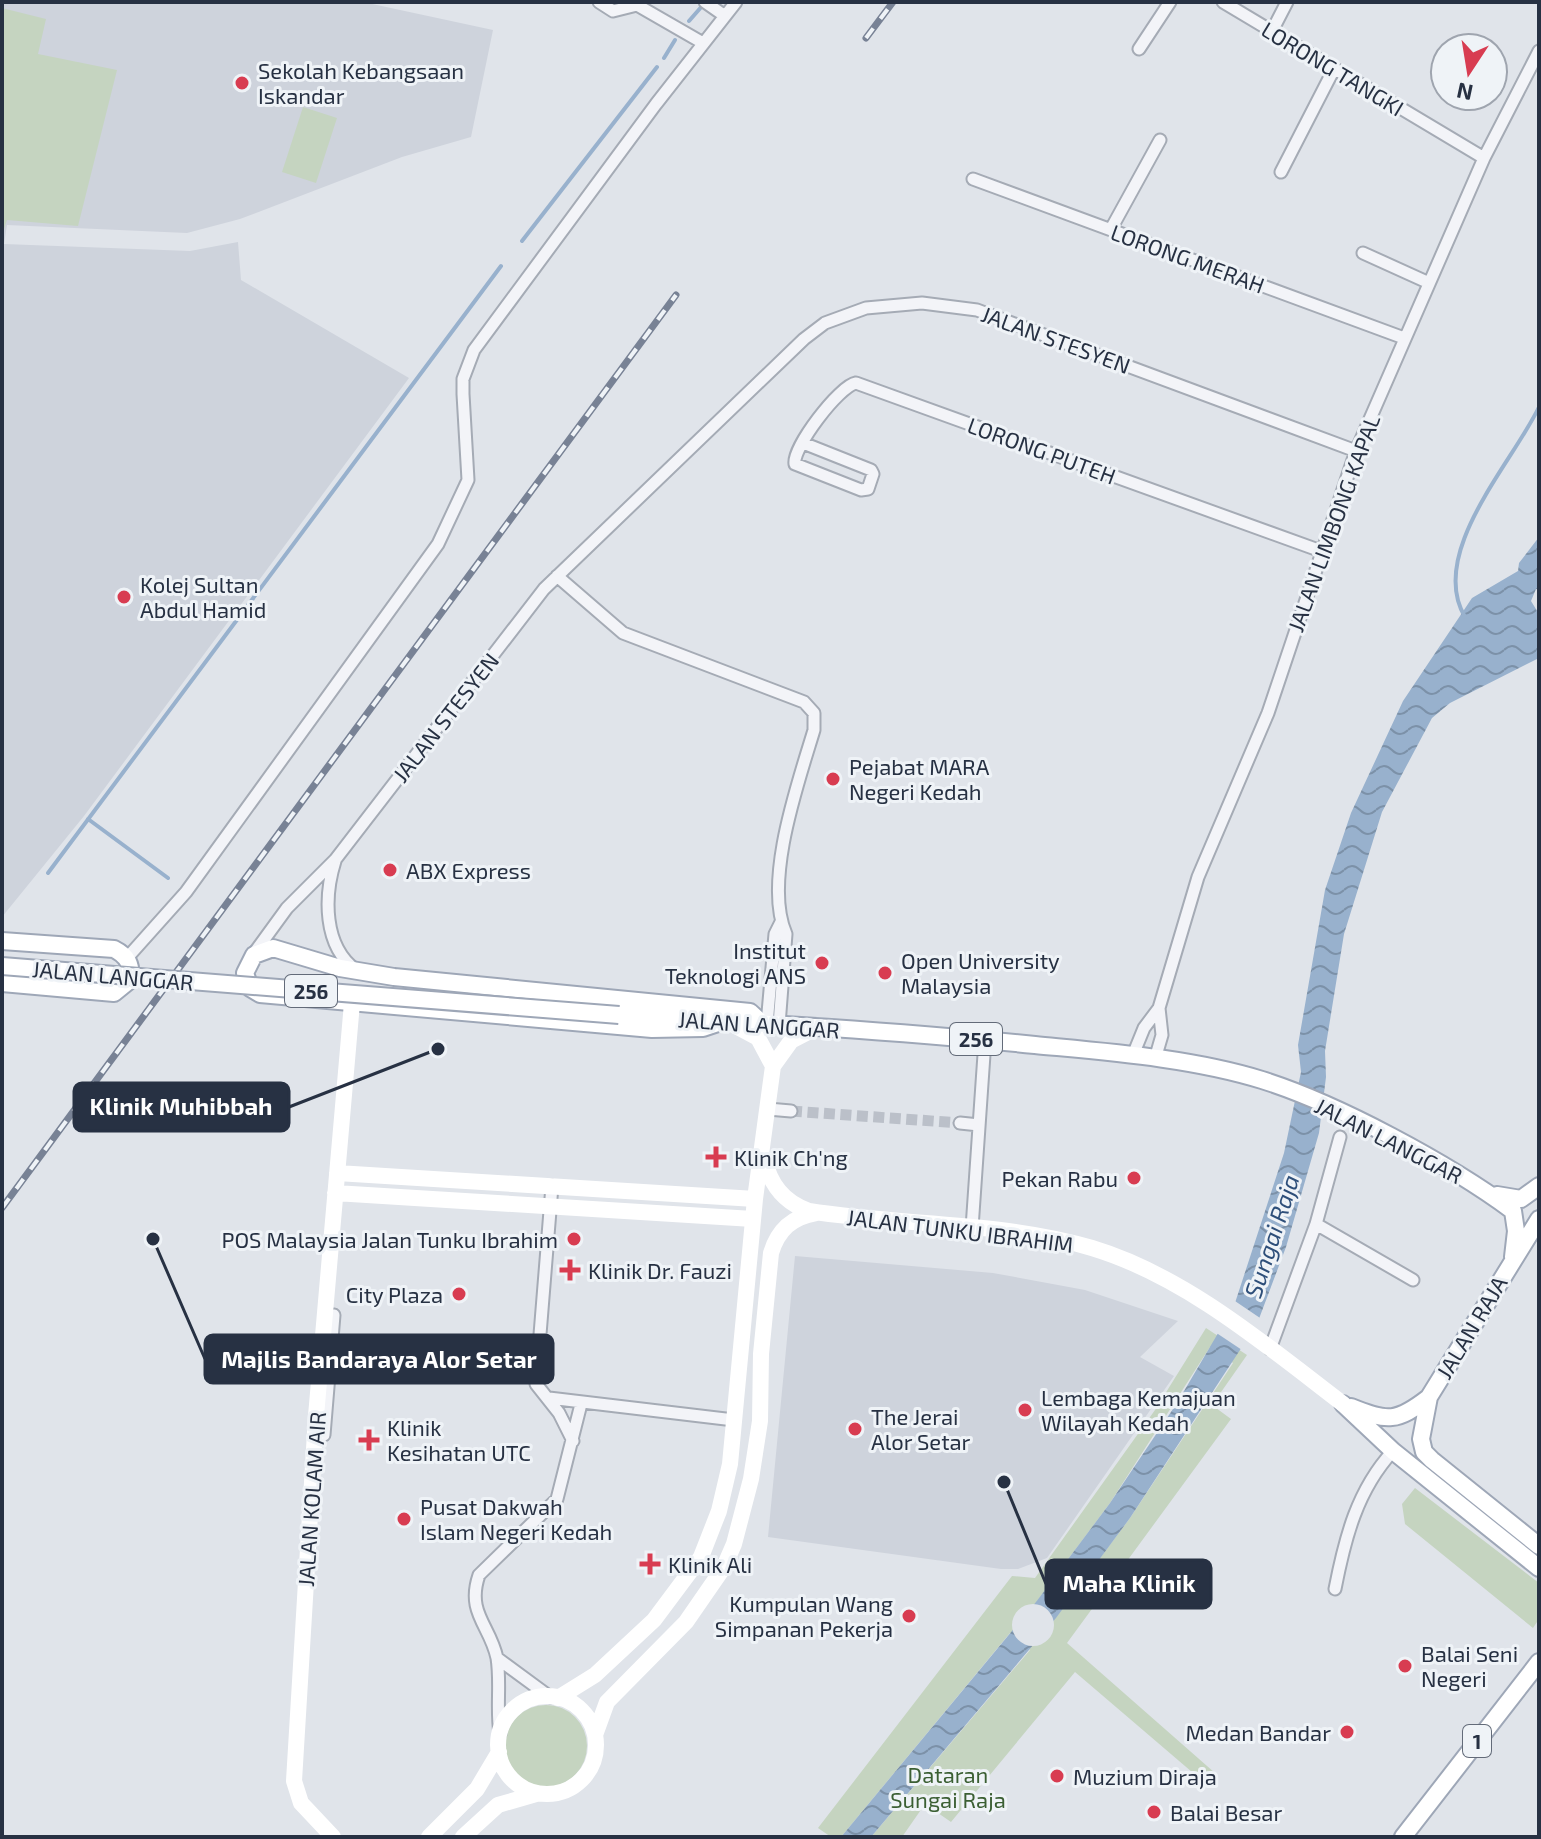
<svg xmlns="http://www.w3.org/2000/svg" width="1541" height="1839" font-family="'Exo 2',sans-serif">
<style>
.built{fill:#ced3dc}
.green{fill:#c5d4c0;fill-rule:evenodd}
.water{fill:url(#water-waves)}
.pier{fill:#e0e4ea}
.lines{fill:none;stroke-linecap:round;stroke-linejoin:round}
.stream{stroke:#98b1cd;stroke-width:4}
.street-tunnel{stroke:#bbc0c9;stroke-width:11;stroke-dasharray:11 5.5;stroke-linecap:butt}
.street-casing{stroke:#a5abb5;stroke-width:15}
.primary-casing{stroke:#9ea7b7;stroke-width:20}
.street{stroke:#f3f4f8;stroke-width:11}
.secondary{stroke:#fff;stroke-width:16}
.primary{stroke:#fff;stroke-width:16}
.rail-casing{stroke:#788295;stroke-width:7}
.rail{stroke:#eff3f7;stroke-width:4;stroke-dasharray:12;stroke-linecap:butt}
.primary-bridge-casing{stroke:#9ea7b7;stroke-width:20;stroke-linecap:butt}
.primary-bridge{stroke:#fff;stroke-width:16}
.poi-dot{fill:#d83c51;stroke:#eff3f7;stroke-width:3}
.labels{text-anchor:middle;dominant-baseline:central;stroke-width:6;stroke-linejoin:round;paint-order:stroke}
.shield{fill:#eff3f7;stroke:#636b79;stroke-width:2}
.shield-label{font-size:20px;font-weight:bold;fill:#273143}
.street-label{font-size:22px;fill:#273143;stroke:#eff3f7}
.poi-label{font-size:22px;fill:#273143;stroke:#eff3f7;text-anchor:start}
.park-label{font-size:22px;fill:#3b5f33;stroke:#eff3f7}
.water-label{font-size:24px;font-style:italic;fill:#2e4f7a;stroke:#eff3f7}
.leader{fill:none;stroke:#273143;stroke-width:3}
.callout-dot{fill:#273143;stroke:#eff3f7;stroke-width:3}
.callout{fill:#273143;stroke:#273143;stroke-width:3}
.callout-label{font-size:24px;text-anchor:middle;font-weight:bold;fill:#fff}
</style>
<defs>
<pattern id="water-waves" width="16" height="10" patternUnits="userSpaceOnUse" patternTransform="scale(2)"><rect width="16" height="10" fill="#98b1cd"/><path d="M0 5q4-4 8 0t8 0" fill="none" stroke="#7c91a8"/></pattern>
</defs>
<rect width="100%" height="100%" fill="#e0e4ea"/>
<path class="built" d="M2,2h361l130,28 -22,107 -69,20 -162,62 -53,14 -180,-8 -3,19 186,7 48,-9 3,38 168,98 -325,438 -82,101z
M795,1256l198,17 92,17 93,31 -38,36 34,19 -127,182 -29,11h-17l-233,-32z"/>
<path class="green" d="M2,8l44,11 -8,35 79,16 -39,156 -71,-6 -5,15z
M303,107l34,11 -21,65 -34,-11z
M1206,1328l41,27 -35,50 19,14 -164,224 148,130 -9,11 -131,-112 -124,150 -26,-18 -23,33h-31l159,-187 -20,-17 -169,204h-10l-13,-9 194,-252 23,2 120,-168zM1210,1347l23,16 -103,155 -74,99 -19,-16 73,-98z
M1415,1488l124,95v36l-6,9 -128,-104 -3,-20z
M505 1746a41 41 0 1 1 82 0a41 41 0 1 1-82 0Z"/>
<path class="water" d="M1539,537v53l-3,-1 -5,12 8,13v44l-89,45 -18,15 -50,94 -38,122 -19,117 1,26 -7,56 -33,114 -29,77 -127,194 -74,100 -185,219h-30l195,-235 74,-99 67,-100 57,-97 50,-153 17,-81 -3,-27 27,-155 26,-77 52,-112 69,-103 46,-27 1,-8z"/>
<path class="pier" d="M1232,1299l31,21 -18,32 -30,-20z
M1012 1625a21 21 0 1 1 42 0a21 21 0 1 1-42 0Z"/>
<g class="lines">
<path class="stream" d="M689,21l14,-16
M664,58l11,-18
M522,241l135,-174
M1465,617c-38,-64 48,-155 74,-210
M88,819l80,59
M48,873l453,-607"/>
<path class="street-tunnel" d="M791,1111l169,12"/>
<g class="street-casing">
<path id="street" d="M599,2l14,9 24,-6 66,38
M705,2l20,14
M1223,2l261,156
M1272,31l15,-29
M1139,49l31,-47
M1281,172l53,-103
M973,179l431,159
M1111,229l49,-89
M1363,253l64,29
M803,443l68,27 2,4 -5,15 -7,1 -66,-26c-3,-16 44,-78 61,-81l465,168
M557,576l66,57 181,69 10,11v17c-16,53 -51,152 -28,204l-7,91
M335,861c-11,35 -12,85 21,109
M252,956l35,-48 48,-48 209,-271 260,-250 21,-16 41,-15 56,-5 55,7 379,141
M127,958l59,-66 252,-348 30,-64 -5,-86v-15l11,-29 182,-246 80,-102
M767,1024l8,-90 6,-12
M1133,1055l11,-27 15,-20
M1155,1059l7,-24 -3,-27 39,-131 70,-164 88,-262 128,-293 55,-107
M768,1109l23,2
M960,1123l19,2
M552,1186l-16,198 23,29 14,28
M1316,1224l97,56
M972,1228l13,-188
M1270,1349l46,-125 24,-87
M549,1398l185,22
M324,1435l10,-120
M1335,1589c10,-51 22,-99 58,-138
M497,1658l53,39
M500,1734c-4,-25 1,-51 -3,-76 -7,-33 -31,-45 -18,-83l78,-76 24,-95"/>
</g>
<g class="primary-casing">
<path id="primary" d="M2,941l112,8c14,7 18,16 16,31l-16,13 -112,-10
M619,1015c139,8 278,16 416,30 73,7 156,13 227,35 76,24 186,83 251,131l3,20 -3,26
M721,1022l-18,6 -51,1 -392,-35 -10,-6 -5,-15 9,-18 19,-7 67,20 54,9 356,35 13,12
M1497,1195l24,4 18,-13
M1539,1219l-110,178 -8,42 3,13 8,8 107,86
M1343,1404l50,47 146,117
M1351,1407c37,15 46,15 77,-9
M1403,1837l136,-175"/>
</g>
<use href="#street" class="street"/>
<path class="secondary" d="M773,1066l18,-25 27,-14
M764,1158c6,26 19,44 45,53 93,15 192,10 283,37 93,28 175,98 251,156
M337,1173l418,26
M335,1193l418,26
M498 1745a49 49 0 1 1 98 0a49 49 0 1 1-98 0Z
M558,1698l37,-23 59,-55 47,-63 18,-46 11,-47 25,-265 18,-133 -15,-28 -28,-15
M595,1735l12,-33 79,-80 38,-55 10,-23 17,-65 9,-58 1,-67 10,-101c7,-23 21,-36 45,-40
M333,1837l-32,-34 -7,-22 22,-365 36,-413
M429,1837l48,-48 22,-37
M463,1837l35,-32 38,-11"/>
<use href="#primary" class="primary"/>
<g class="rail-casing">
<path id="rail" d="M866,38l27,-36
M2,1208l674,-913"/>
</g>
<use href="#rail" class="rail"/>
<g class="primary-bridge-casing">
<path id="primary-bridge" d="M2,966l617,49"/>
</g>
<use href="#primary-bridge" class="primary-bridge"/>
</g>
<g class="poi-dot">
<circle cx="242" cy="83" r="8"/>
<circle cx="124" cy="597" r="8"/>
<circle cx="833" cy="779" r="8"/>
<circle cx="390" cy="870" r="8"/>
<circle cx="822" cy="963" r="8"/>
<circle cx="885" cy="973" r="8"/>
<path d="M712 1145h8v8h8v8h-8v8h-8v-8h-8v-8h8z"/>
<circle cx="1134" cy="1178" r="8"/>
<circle cx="574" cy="1239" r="8"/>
<path d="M566 1258h8v8h8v8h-8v8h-8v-8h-8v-8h8z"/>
<circle cx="459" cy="1294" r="8"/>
<circle cx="1025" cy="1410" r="8"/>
<circle cx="855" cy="1429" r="8"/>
<path d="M365 1428h8v8h8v8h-8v8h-8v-8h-8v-8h8z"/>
<circle cx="404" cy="1519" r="8"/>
<path d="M646 1552h8v8h8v8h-8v8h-8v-8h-8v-8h8z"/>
<circle cx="909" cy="1616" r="8"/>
<circle cx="1405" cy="1666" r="8"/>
<circle cx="1347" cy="1732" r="8"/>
<circle cx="1057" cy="1776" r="8"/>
<circle cx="1154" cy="1812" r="8"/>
</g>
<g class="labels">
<g class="shield">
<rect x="285" y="975" width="52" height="32" rx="6"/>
<rect x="950" y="1023" width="52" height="32" rx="6"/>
<rect x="1463" y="1725" width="28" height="32" rx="6"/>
</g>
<g class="shield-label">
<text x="311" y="991">256</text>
<text x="976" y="1039">256</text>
<text x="1477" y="1741">1</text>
</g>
<g class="street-label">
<text transform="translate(1333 68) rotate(31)">LORONG TANGKI</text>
<text transform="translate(1188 258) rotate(20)">LORONG MERAH</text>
<text transform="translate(1056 339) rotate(20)">JALAN STESYEN</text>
<text transform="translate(1042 450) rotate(20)">LORONG PUTEH</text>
<text transform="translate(1333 523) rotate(-70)">JALAN LIMBONG KAPAL</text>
<text transform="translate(445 717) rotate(-52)">JALAN STESYEN</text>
<text transform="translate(113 975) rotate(5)">JALAN LANGGAR</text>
<text transform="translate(759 1024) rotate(4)">JALAN LANGGAR</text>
<text transform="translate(1389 1140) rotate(27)">JALAN LANGGAR</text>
<text transform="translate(960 1230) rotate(7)">JALAN TUNKU IBRAHIM</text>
<text transform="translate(1471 1327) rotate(-59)">JALAN RAJA</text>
<text transform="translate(311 1499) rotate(-86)">JALAN KOLAM AIR</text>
</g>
<g class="poi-label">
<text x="258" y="70">Sekolah Kebangsaan<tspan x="258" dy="25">Iskandar</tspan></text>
<text x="140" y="584">Kolej Sultan<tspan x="140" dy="25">Abdul Hamid</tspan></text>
<text x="849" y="766">Pejabat MARA<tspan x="849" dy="25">Negeri Kedah</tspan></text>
<text x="406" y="870">ABX Express</text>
<text x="806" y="950" text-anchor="end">Institut<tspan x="806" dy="25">Teknologi ANS</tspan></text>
<text x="901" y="960">Open University<tspan x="901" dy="25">Malaysia</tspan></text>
<text x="734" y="1157">Klinik Ch'ng</text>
<text x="1118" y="1178" text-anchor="end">Pekan Rabu</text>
<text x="558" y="1239" text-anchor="end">POS Malaysia Jalan Tunku Ibrahim</text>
<text x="588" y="1270">Klinik Dr. Fauzi</text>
<text x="443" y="1294" text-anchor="end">City Plaza</text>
<text x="1041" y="1397">Lembaga Kemajuan<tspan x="1041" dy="25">Wilayah Kedah</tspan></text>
<text x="871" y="1416">The Jerai<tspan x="871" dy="25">Alor Setar</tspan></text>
<text x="387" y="1427">Klinik<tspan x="387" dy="25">Kesihatan UTC</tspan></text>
<text x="420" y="1506">Pusat Dakwah<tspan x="420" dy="25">Islam Negeri Kedah</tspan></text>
<text x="668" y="1564">Klinik Ali</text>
<text x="893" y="1603" text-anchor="end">Kumpulan Wang<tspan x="893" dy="25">Simpanan Pekerja</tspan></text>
<text x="1421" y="1653">Balai Seni<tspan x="1421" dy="25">Negeri</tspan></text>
<text x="1331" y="1732" text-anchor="end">Medan Bandar</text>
<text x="1073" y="1776">Muzium Diraja</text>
<text x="1170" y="1812">Balai Besar</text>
</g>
<g class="park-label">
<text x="948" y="1774">Dataran<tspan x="948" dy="25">Sungai Raja</tspan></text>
</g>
<g class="water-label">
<text transform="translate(1271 1236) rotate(-72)">Sungai Raja</text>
</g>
</g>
<path class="leader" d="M438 1049L289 1107M153 1239L205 1359M1004 1482L1046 1584"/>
<g class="callout-dot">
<circle cx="438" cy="1049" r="8"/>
<circle cx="153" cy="1239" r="8"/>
<circle cx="1004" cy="1482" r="8"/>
</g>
<g class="callout">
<rect x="74" y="1083" width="215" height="48" rx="8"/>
<rect x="205" y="1335" width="348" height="48" rx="8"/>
<rect x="1046" y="1560" width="165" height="48" rx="8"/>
</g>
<g class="callout-label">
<text x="181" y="1115">Klinik Muhibbah</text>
<text x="379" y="1368">Majlis Bandaraya Alor Setar</text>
<text x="1129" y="1592">Maha Klinik</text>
</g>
<rect width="1541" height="1839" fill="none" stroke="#273143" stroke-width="8"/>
<g transform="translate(1469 72) rotate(192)"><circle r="38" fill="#eff3f7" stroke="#9fa5af" stroke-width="2"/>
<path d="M0-6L14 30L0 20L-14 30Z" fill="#d83c51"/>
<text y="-12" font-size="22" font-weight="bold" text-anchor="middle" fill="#273143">N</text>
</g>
</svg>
